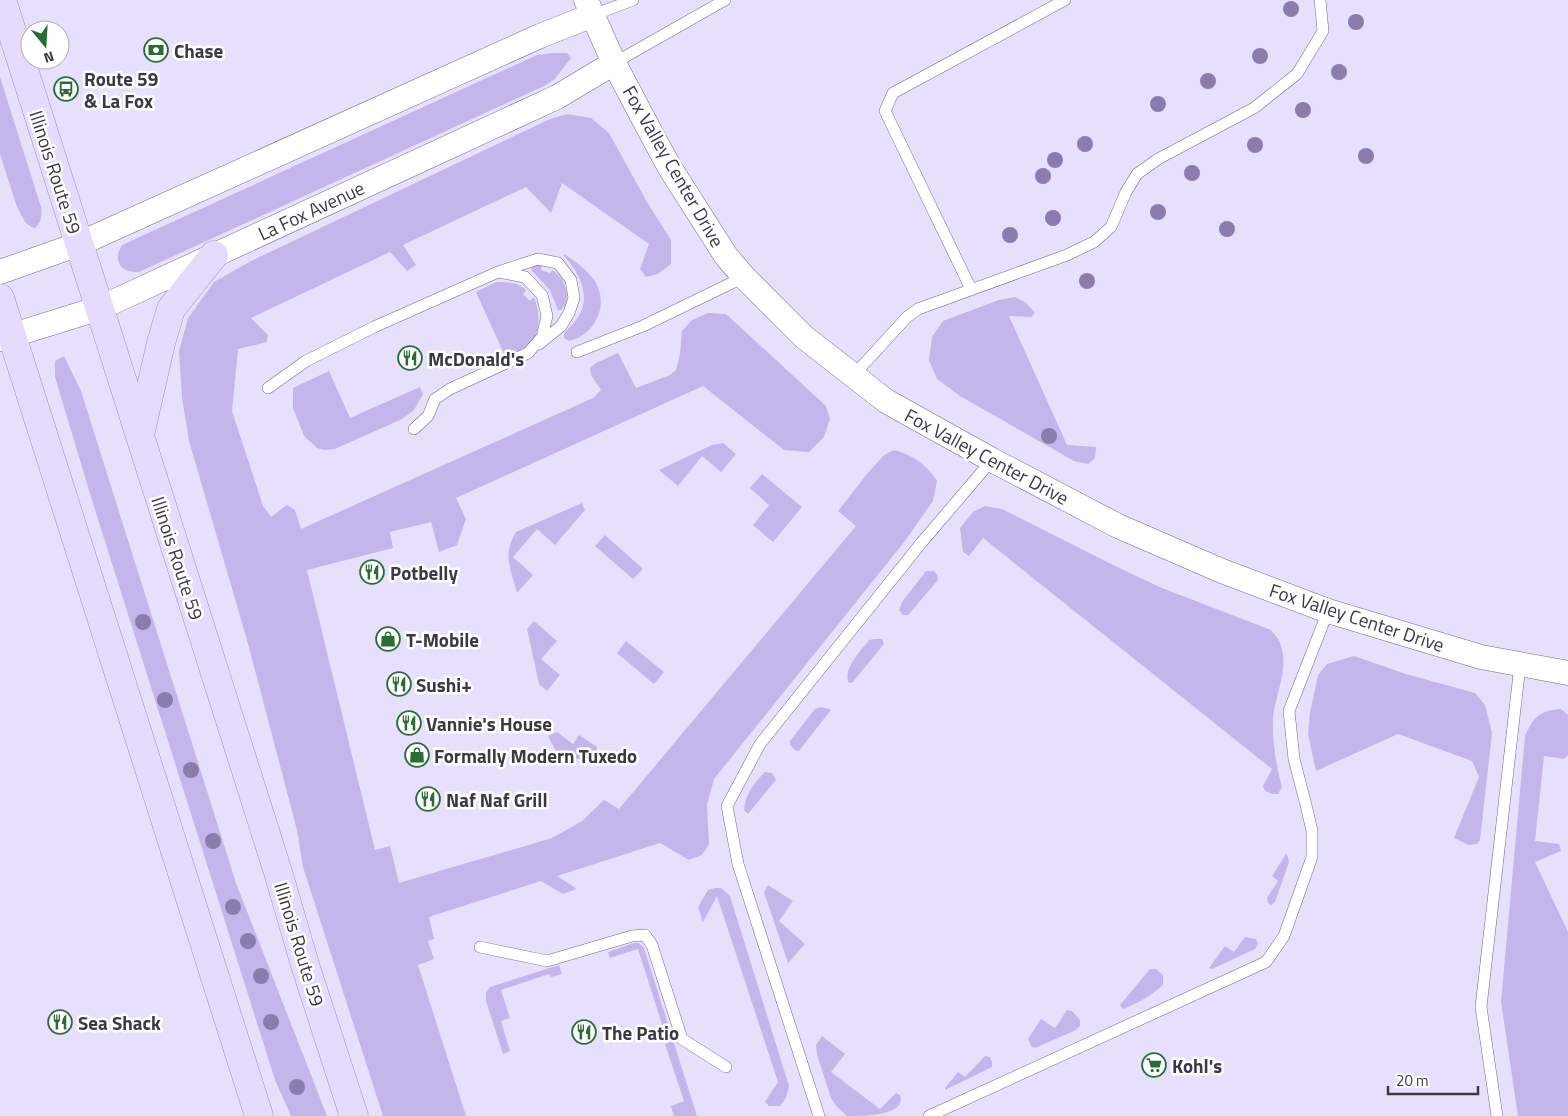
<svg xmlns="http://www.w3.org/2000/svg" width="1568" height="1116" font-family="'Titillium Web',sans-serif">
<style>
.green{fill:#c4b6eb}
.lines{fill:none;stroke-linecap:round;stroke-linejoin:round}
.lane-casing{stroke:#726b83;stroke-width:12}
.street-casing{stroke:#726b83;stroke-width:25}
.primary-casing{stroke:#9e93bb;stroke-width:29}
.lane{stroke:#fff;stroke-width:11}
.street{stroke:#fff;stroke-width:24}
.primary{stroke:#e4dbfd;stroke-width:28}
.tree{fill:#8c7bad}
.labels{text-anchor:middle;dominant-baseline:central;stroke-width:5;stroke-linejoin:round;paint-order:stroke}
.poi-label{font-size:19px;font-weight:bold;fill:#3c3944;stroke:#fff;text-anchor:start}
.street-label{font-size:19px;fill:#3c3944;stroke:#fff}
</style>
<rect width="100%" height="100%" fill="#e7e0fc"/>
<path class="green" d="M555,53h12l4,5 -17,22 -10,6 -405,186c-18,1 -27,-11 -17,-27l415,-190z
M0,77l41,130c1,8 1,15 -6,21l-4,-1 -6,-5 -8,-15 -17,-53z
M567,114l24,4 18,15 38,69 24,38v24l-13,10 -12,3 -6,-8 9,-25 -87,-61 -11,30 -25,-26 -123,58 13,20 -9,6 -17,-19 -139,66 17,17 -1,7 -29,7 -6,62 31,95 8,11 16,-12 8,5 6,19 292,-131 8,-8 -10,-15 -1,-7 6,-5 22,-10 18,35 34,-13 6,-5 4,-16 2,-23 10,-11 16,-7 18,1 100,92 4,13 -6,18 -15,15 -25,-2 -81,-64 -247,112 10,21 -9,26 -18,7 -8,-30 -41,10 3,16 -86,22 68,280 15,-4 9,37 153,-45 30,-17 22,-21 15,9 237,-283 -18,-15 29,-37 17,-19 10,-5c19,5 33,15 43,31l-4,20 -28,40 -191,238 -7,26 2,39 -7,11 -13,5 -29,-17 -103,33 20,13 -14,5 -22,-13 -112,36 5,22 -6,2 6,18 -16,6 48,151h-83l-80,-249 -6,-37 -50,-190 -58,-199 -7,-43 -3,-47 9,-33 26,-36 37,-21 299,-142z
M564,254c11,7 22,15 30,26 16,23 2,55 -25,61l-5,-3v-5c6,-6 14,-14 17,-21 9,-21 -4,-42 -18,-57z
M534,265l8,1 -1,4 9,3 2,-3c13,7 21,29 9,40h-3l-8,-20 -18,-19 -1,-4z
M496,282c11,0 22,0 30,8l-3,4 7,7 4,-4c6,16 8,37 -7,49 -6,4 -15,7 -22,10l-29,-64z
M1015,297l11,6 9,10 -4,4 -22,-1 58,129 29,2 -1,11 -7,6 -14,-3 -114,-65 -23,-17 -8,-19 3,-23 11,-16 56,-21z
M64,356l17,35 155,492 91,233h-36l-16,-36 -184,-583 -36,-120v-16z
M329,371l21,47 70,-31 3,7 -9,16 -12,9 -67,30 -11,1 -7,-2 -13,-12 -11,-28v-20z
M723,443l13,11 -15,18 -19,-16 -24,30 -19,-16 53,-25z
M762,474l40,33 -29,35 -20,-17 16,-20 -19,-17z
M582,503l3,7 -30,35 -18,-16 -24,28 20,18 -16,18c-6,-24 -15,-38 -1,-61z
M985,506l17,3 115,58 45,21 109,42c3,4 9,10 10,16 8,23 -6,49 -8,72 -1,23 3,47 9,69l-4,7h-6l-7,-3 -2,-5 9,-17 -289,-231 -14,18 -6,-4 -3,-24 13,-16z
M605,535l38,34 -10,10 -38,-33z
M926,571h8l3,4 1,5 -30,35h-5l-4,-5 3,-8z
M534,621l23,20 -16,18 19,16 -13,16 -8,-7 -12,-55z
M875,639h7l2,5 -32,39 -4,-1c-4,-15 13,-31 21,-42z
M626,641l38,31 -10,12 -37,-31z
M1354,656l52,18 69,19 10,12 7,28 -12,107 -3,4 -8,1 -15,-7 25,-61 -7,-16 -74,-27 -82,37 -8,-37 2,-21 8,-38 9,-11z
M820,707l10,2v2l-31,40 -4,-1 -5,-5v-4l25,-32z
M1561,709l7,6v40l-4,4 -20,-3 -9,85 24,3 2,7 -26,11 33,70v184h-50l-17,-114 24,-266c9,-19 13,-25 36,-27z
M557,732l16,12 6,-9 18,12v9c-30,4 -34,10 -49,-20z
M765,772l7,1 4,7 -28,34 -4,-4c1,-15 10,-27 21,-38z
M1286,854l2,3 1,5 -14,40 -4,3 -3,-2 -1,-5 11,-17 -6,-5z
M768,885l25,16 -14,20 26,23 -17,19 -24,-71z
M715,888h6l9,8 59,190 -3,12 -6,8h-11l-4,-4 13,-20 -61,-186 -14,26 -5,-15 10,-17z
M1245,937l11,2 2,5 -3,5 -43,20 -3,-1 16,-22 9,6z
M634,943h5l5,5 53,168h-23l-3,-10 13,-5 -19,-57 3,-1 -30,-94 -28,9 -2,-6z
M559,965l3,9 -11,3 -2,-3 -48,16 9,28 -9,3 9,30 -7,3 -17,-53v-8l4,-6z
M1150,969h6l7,6v10c-12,11 -25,18 -40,24l-3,-4z
M1067,1010l5,1 8,9v6l-4,4 -41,18 -4,-2 -3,-7 13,-20 14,9z
M822,1036l23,18 -14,18 49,37 16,-16 4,2c7,21 -36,21 -53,21l-10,-9 -6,-9 -14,-43 -1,-10z
M985,1056l5,1 2,5v5l-47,23v-2l13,-16 7,5z"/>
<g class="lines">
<g class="lane-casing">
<path id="lane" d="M593,15l40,-15
M614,63l111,-63
M501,271l37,-12 20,4 13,17 3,18 -5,15 -8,13 -22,18
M971,289l-86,-178 8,-18 172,-93
M577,352l66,-26 101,-49
M853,376l54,-59 11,-8 149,-54 27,-13 17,-15 15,-35 11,-18 21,-15 96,-51 43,-34 26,-43 -3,-31
M268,388l38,-27 68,-34 124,-55 27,5 17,18 5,21 -5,21 -14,16 -78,36 -15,10 -7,17 -14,13
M480,947l67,14 85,-25 13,-1 7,10 30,94 44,28
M819,1116l-81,-252 -11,-58 33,-62 162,-202 70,-82
M929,1116l337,-154 18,-26 28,-79v-26l-6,-26 -12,-46 -5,-48 39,-100
M1497,1116l-16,-109 39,-342"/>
</g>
<g class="street-casing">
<path id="street" d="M586,0l28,63 38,72 18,33 56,88 18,21 60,60 82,64 106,59 126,66 104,45 106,40 153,46 87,16
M0,272l79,-28 461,-208 53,-21
M0,339l100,-31 457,-211 57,-34"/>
</g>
<g class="primary-casing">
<path id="primary" d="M2,0l276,872 27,93 49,151
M0,298l259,818
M140,435l21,-92 10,-34 43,-54"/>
</g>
<use href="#lane" class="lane"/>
<use href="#street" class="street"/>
<use href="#primary" class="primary"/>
</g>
<g class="tree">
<circle cx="1291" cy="9" r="8"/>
<circle cx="1356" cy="22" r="8"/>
<circle cx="1260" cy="56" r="8"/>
<circle cx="1339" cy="72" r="8"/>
<circle cx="1208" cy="81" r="8"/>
<circle cx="1158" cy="104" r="8"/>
<circle cx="1303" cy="110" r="8"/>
<circle cx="1085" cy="144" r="8"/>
<circle cx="1255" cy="145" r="8"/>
<circle cx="1366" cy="156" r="8"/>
<circle cx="1055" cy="160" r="8"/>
<circle cx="1192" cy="173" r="8"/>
<circle cx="1043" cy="176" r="8"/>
<circle cx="1158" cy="212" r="8"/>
<circle cx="1053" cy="218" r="8"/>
<circle cx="1227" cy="229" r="8"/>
<circle cx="1010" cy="235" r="8"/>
<circle cx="1087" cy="281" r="8"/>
<circle cx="1049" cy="436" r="8"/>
<circle cx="143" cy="622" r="8"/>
<circle cx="165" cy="700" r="8"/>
<circle cx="191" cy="770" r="8"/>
<circle cx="213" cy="841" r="8"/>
<circle cx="233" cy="907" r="8"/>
<circle cx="248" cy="941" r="8"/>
<circle cx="261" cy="976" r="8"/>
<circle cx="271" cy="1022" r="8"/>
<circle cx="297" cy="1087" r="8"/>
</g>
<defs>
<g id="bank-ring" transform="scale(1.25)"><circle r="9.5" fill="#fff" stroke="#2a6c36" stroke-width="1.5"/><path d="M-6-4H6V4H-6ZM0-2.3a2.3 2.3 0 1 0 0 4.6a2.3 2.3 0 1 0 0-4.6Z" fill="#2a6c36"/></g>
<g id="bus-ring" transform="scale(1.25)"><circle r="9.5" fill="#fff" stroke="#2a6c36" stroke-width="1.5"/><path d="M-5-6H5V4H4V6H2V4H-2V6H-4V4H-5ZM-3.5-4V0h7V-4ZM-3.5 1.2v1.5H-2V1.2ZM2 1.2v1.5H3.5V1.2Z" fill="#2a6c36"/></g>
<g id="restaurant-ring" transform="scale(1.25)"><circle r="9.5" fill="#fff" stroke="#2a6c36" stroke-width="1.5"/><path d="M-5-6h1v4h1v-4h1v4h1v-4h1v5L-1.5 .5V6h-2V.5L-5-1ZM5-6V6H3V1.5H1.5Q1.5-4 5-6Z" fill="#2a6c36"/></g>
<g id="shop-ring" transform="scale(1.25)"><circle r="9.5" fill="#fff" stroke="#2a6c36" stroke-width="1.5"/><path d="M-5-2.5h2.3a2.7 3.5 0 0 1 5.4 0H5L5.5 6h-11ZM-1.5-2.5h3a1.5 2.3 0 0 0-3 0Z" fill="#2a6c36"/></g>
<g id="supermarket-ring" transform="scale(1.25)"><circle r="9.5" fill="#fff" stroke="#2a6c36" stroke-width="1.5"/><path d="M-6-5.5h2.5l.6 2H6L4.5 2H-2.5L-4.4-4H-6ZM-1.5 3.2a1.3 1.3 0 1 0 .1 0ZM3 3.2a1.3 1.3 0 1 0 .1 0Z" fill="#2a6c36"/></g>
</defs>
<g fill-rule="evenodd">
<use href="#bank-ring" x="156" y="50"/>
<use href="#bus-ring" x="66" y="89"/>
<use href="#restaurant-ring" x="410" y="358"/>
<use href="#restaurant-ring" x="372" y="572"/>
<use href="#shop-ring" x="388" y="639"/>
<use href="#restaurant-ring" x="399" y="684"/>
<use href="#restaurant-ring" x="409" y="723"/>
<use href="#shop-ring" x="417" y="755"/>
<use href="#restaurant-ring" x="428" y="799"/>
<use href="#restaurant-ring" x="60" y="1022"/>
<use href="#restaurant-ring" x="584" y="1032"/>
<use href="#supermarket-ring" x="1154" y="1065"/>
</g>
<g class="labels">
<g class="poi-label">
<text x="174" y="50">Chase</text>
<text x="84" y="78">Route 59<tspan x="84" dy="22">&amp; La Fox</tspan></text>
<text x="428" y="358">McDonald's</text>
<text x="390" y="572">Potbelly</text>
<text x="406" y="639">T-Mobile</text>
<text x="416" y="684">Sushi+</text>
<text x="426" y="723">Vannie's House</text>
<text x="434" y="755">Formally Modern Tuxedo</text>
<text x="446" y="799">Naf Naf Grill</text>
<text x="78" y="1022">Sea Shack</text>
<text x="602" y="1032">The Patio</text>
<text x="1172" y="1065">Kohl's</text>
</g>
<g class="street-label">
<text transform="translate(674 166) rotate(60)">Fox Valley Center Drive</text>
<text transform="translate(56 172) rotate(72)">Illinois Route 59</text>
<text transform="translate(311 210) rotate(-25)">La Fox Avenue</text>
<text transform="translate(987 456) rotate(28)">Fox Valley Center Drive</text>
<text transform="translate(178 558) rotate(72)">Illinois Route 59</text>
<text transform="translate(1357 617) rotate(18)">Fox Valley Center Drive</text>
<text transform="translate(300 944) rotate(73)">Illinois Route 59</text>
</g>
</g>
<g transform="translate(45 45) rotate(162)"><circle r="24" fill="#ffffff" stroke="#b1b0b4"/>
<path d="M0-4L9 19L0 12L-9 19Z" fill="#2a6c36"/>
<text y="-8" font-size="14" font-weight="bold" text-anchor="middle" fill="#3c3944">N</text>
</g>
<path d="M1388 1086v8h90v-8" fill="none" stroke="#3c3944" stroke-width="2.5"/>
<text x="1396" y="1086" font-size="15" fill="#3c3944" stroke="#ffffff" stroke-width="4" paint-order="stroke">20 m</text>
</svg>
